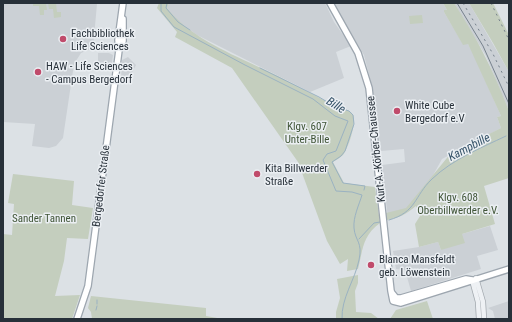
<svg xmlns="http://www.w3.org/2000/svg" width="512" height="322" font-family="'Roboto Condensed',sans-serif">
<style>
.built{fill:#cbd0d5}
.green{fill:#c4cebe}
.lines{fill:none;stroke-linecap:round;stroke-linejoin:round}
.stream{stroke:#9ab2c2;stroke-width:1}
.minor-casing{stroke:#a2a8ae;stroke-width:6}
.major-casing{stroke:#9da6af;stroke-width:8}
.minor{stroke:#eef1f4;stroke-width:4.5}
.major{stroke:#fff;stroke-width:5.5}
.tram{stroke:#77828d;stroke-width:1}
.rail{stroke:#77828d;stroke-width:1;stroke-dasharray:2 4;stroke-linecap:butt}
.poi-dot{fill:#c04b6b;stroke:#ebeff3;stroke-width:1.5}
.labels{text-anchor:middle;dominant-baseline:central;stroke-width:3;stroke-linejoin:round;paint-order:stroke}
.poi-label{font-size:11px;fill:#273039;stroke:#ebeff3;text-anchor:start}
.park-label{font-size:11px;fill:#3f5436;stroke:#ebeff3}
.street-label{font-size:11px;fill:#273039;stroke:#ebeff3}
.water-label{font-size:12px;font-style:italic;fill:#365369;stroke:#ebeff3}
</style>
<rect width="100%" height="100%" fill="#dce1e5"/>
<path class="built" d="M3,3h97l-3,1 -4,44 -12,5 -7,11 -11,74 -7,8 -7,2 -17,-2 3,-22 -32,-2z
M169,3h156l9,19 17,24 -15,6 8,26 -34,14 -113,-57 -20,-15 -10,-12z
M333,3h110l4,7 -3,2 19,32h5l7,13 26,59 -4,1 4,11 -59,31 -11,20 -29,35 -14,5 -6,-54 23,-3 -1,-13 -23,2 -9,-65 -8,-31z
M454,3h15l40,69v39l-23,-55z
M98,53h11l4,2 -2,15 -13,-3z
M128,57l8,8 -8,15h-7l1,-20z
M490,226l8,24 -21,6 4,13 -70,22 -6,-21 -9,-1 -3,-18 26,-4 19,-5 3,8 21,-16z
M509,301v18h-14l-2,-8 -5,-3z"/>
<path class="green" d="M46,3l1,7h-3v5h-4l-1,-9h-6v-2z
M48,3h8l1,9h4v5l-7,1 -1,-9h-4z
M159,3h10l-2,5c23,29 60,44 94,60 24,11 47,24 70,36 6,4 19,4 22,11 4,7 -5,34 -10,40 -3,3 -7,5 -10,7l11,21 31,4 5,36c-18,13 -17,27 -22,46l-11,2 1,-12 -8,5 -13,-23 -29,-79 -66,-94 -57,-31 2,-5 -20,-24z
M443,3h11c22,33 39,67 53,103l2,5v67l-25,8 11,38 -33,10 3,9 -24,7 -3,-8 -19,5 -4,-23 5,-8 -4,-10c-11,9 -15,11 -29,14l-1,-7 20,-5 45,-55 50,-25 -4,-11 4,-1 -33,-72 -5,1 -19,-33v-2h3z
M469,3h24l16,32v37l-16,-29z
M422,15l1,8 -13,1 -1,-8z
M13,174l61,7 -2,24 21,3 -5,31 -21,-1 -3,23 -9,35 25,-1 -8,24h-69v-85l9,1 2,-31 -6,-1z
M358,275v8l-3,8 1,21 15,1 8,6h-43v-7l4,-14 -3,-19z
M91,296l115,12v8l17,3h-131l-1,-7 -3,-4z
M427,301l6,18h-43l6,-9z"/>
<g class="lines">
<path class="stream" d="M161,3v8l13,16 71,38 68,34 22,17 13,5 -12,30 -9,3 -4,6 13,31 16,1 10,3c-3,10 -9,22 -8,33 1,13 9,14 5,32 -4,20 -18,38 -17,59
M167,3l-1,5 12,14 12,8
M260,68l59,29 15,9 15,5 4,4 1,9 -9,27 -4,5 -9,6 11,21 22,3 -1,4
M389,220c28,-8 25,-24 43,-41 21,-20 49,-31 74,-43
M359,239l15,-16 6,-1
M97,304v-4
M96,310l1,-4"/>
<g class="minor-casing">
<path id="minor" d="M476,278l7,24 1,17
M472,280l6,22 1,17"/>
</g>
<g class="major-casing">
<path id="major" d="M330,3l28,50 11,35 22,203 2,10 8,2 108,-34
M119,50l4,-9v-22
M392,293l4,5h5l65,-19 6,1
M77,319l11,-33 31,-236 -1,-10 5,-37"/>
</g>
<use href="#minor" class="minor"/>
<use href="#major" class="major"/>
<path class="tram" d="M457,3l26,43 26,58"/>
<path class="rail" d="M463,3l30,51 16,33
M491,3l18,37"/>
</g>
<g class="poi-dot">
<circle cx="63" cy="39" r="4"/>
<circle cx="38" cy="72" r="4"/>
<circle cx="397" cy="111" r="4"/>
<circle cx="257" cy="174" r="4"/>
<circle cx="371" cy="265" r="4"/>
</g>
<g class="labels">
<g class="poi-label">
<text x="71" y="33">Fachbibliothek<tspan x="71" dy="13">Life Sciences</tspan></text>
<text x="46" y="66">HAW - Life Sciences<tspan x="46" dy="13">- Campus Bergedorf</tspan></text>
<text x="405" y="105">White Cube<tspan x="405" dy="13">Bergedorf e.V</tspan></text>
<text x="265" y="168">Kita Billwerder<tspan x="265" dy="13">Straße</tspan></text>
<text x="379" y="259">Blanca Mansfeldt<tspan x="379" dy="13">geb. Löwenstein</tspan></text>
</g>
<g class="park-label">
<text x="307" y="126">Klgv. 607<tspan x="307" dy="13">Unter-Bille</tspan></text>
<text x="458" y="197">Klgv. 608<tspan x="458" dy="13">Oberbillwerder e.V.</tspan></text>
<text x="44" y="218">Sander Tannen</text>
</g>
<g class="street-label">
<text transform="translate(376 149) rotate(-96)">Kurt-A.-Körber-Chaussee</text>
<text transform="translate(101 186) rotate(-83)">Bergedorfer Straße</text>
</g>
<g class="water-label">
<text transform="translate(336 105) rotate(32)">Bille</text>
<text transform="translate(469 147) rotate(-28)">Kampbille</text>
</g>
</g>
<rect width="512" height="322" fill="none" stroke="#273039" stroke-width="8"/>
</svg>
